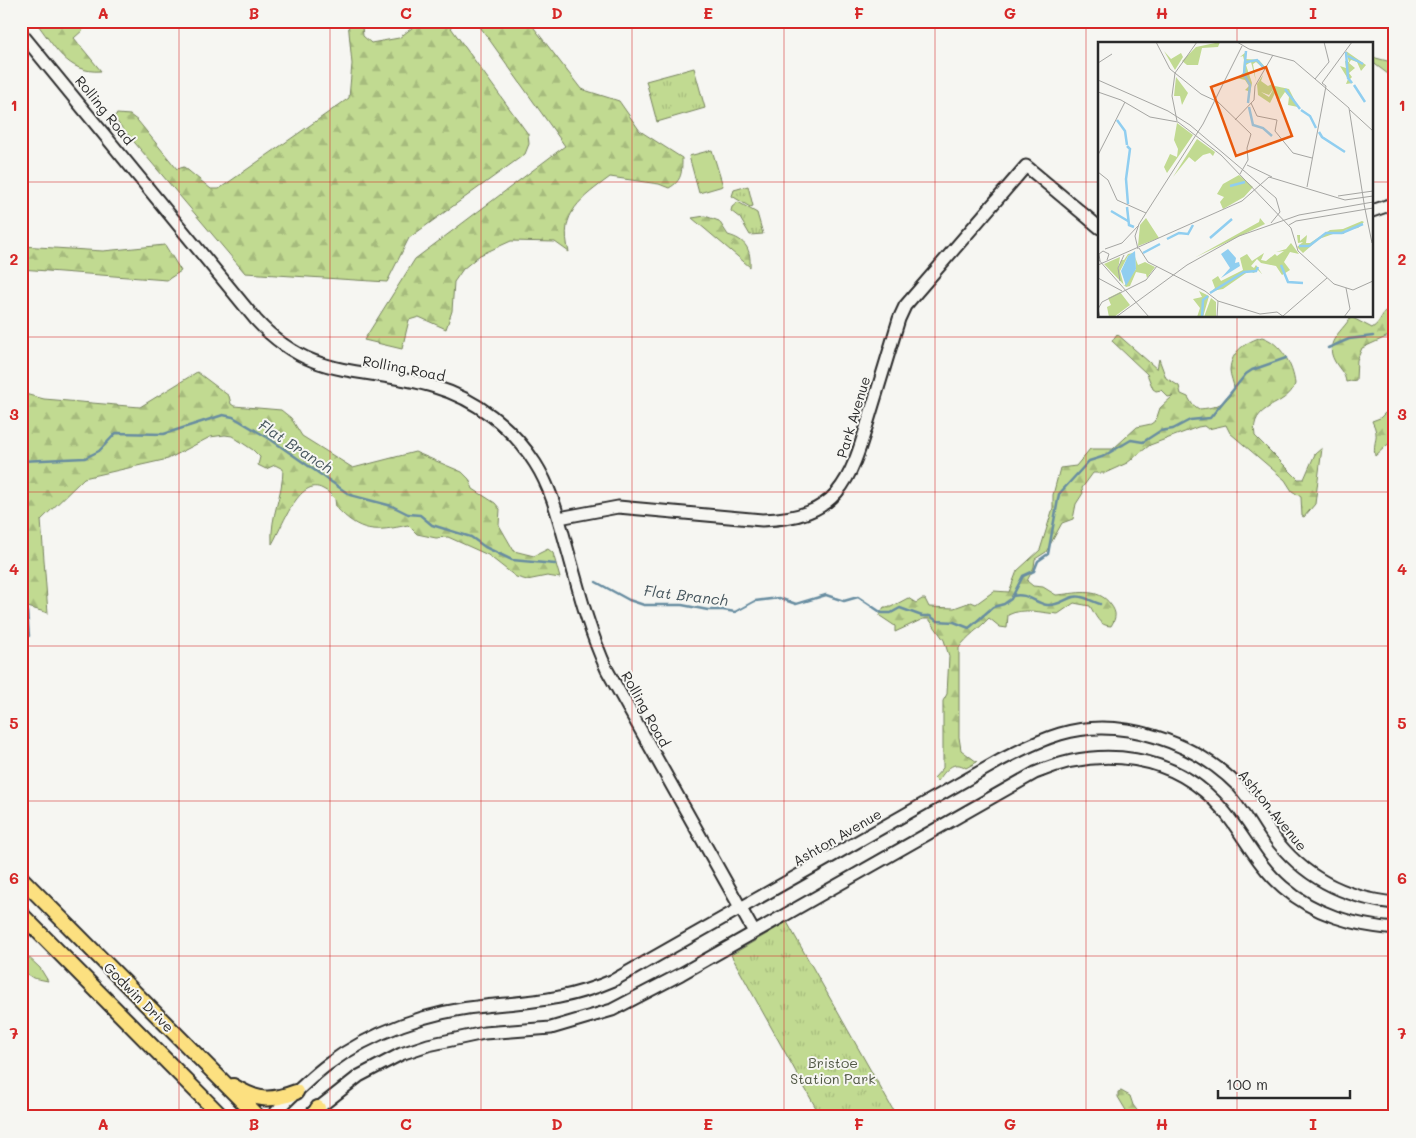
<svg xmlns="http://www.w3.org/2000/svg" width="1416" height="1138" font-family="Mali,sans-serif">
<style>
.forest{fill:url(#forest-firs);stroke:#76825e}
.park{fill:url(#park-tufts);stroke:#76825e}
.garden{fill:#c1da91;stroke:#76825e}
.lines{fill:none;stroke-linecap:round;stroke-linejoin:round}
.stream{stroke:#688da1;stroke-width:2.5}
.tertiary-casing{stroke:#2b2b2b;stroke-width:15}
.primary-casing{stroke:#2b2b2b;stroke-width:18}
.tertiary{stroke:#f6f6f2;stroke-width:11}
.primary{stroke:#fce080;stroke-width:14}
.grid{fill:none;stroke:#d62828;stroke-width:1;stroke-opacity:0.55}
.labels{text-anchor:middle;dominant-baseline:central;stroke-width:4;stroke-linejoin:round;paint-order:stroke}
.street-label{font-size:14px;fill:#2b2b2b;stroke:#f6f6f2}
.park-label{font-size:14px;fill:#505744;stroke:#f6f6f2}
.water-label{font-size:15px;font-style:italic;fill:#44545c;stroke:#f6f6f2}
.inset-river{fill:none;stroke:#90cef0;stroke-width:2.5}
.inset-road{fill:none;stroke:#a5a5a2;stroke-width:1}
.view{fill:#e8590c;fill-opacity:0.15;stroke:#e8590c;stroke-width:2.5}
.inset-edge{fill:none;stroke:#2b2b2b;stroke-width:2.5}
.neatline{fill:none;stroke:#d62828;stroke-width:2}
.grid-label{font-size:16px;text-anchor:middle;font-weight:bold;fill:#d62828}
</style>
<defs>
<pattern id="forest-firs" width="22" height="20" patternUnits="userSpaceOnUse" patternTransform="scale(1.25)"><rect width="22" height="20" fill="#c1da91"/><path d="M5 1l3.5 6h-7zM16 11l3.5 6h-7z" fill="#a6bb7d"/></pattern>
<pattern id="park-tufts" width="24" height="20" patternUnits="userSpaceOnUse" patternTransform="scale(1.25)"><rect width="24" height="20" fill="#c1da91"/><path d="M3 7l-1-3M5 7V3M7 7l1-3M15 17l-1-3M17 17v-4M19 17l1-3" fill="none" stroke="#a6bb7d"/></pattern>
</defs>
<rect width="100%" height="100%" fill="#f6f6f2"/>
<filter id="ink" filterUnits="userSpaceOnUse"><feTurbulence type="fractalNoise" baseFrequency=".02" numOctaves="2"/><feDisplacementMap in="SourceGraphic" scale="10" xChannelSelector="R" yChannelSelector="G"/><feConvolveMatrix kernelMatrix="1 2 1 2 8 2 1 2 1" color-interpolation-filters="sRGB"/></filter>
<g filter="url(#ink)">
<path class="forest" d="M35,21h58l-19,17 27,33c-34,3 -47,-26 -66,-50z
M348,21h8l6,5 1,10 8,7 28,-5 22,-17h25l82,113 1,10 -4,10 -116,84 -22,44 -142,-9 -132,-156 4,-3 13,1 8,6 39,48 7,-2 27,22h8l130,-91 3,-34z
M476,21h58l-3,3 50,65 38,12 21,30 42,27c0,14 0,23 -13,30l-10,-4 -49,-7c-28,21 -52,36 -41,75l-14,-10 -44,-1 -31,14 -17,14 -9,13 -2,29 -6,18 -27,-12 -10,3 -7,29 -38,-9 51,-81 150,-113z
M1372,57l23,6v15l-3,-5 -4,1 -16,-12z
M705,216l14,5 9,14c18,5 23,14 22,32l-58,-49z
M165,245l16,26 -14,9 -146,-11v-23l82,5z
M1393,305l2,1v30l-9,1 -24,11 -5,12 -1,20 -10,2c-1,-8 -5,-11 -9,-17 -15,-22 3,-31 14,-48l21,11c10,-6 9,-17 21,-23z
M1117,334l40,35 2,-10 7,19 13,8 2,8 7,3 4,7 7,5c16,-1 27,-5 35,-20 0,-6 -4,-13 -4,-19 1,-19 16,-28 32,-33 19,6 31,28 33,47 -8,24 -46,19 -40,52l43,43h6l11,-25 7,-6 -7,56 -11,13 -2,-1 -1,-19 -9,-6 -7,-11 -55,-47 -4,-8 -18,4 -4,-3 -6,1 -48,18 -23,18 -22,10h-12l-11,15 1,5 -7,11 -3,15 -11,4 -16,29 -11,7 -1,8 -7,14 6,5 10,1 13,8c19,-1 42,-9 55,10 6,8 5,13 0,21 -12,0 -15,-10 -21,-20l-16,-3 -16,11c-17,-1 -34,-7 -50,1l-1,13 -7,-1 -11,-9c-10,11 -22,18 -30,30v89l2,13 16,12 -11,6c-13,-9 -21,3 -28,13l-2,-1 -2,-2 9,-10v-67l4,-7 2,-38 -5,-16 -15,-21h-6l-28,13v-6l-15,-10v-3l4,-6h7l17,-9 8,5 6,-4h3l4,8 25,1 17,-6 5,2 18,-13 15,1 8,-21 23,-21 13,-42v-13l7,-27 16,-2 14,-17h23l24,-22 14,-3 5,-4 4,-12 13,-12 -5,1 -7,-7 -5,1 -3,-2 -6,-15 -35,-33z
M197,372l32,24 2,8 3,2 47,4 10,8 11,18 51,32 62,-16 47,20 7,7 4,10 22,14 5,6 -1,16 15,26 20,5 14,-7 5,4 7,25 -13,-2 -20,4 -11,-3 -28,-22 -40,-18 -12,1 -19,-4 -9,-9c-33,7 -48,8 -72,-18l-1,-8c-3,-3 -7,-8 -12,-10 -24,-14 -42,41 -51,55 -2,-30 11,-48 11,-75l-8,-4 -9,4 -8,-4 2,-8 -7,-7 -21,-14 -7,-1 -15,2 -42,22 -84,19 -43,42 7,93 -27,-8v-212l23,6 96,8z
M1395,403v35l-20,18c-3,-16 6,-17 -3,-35l8,-3z
M21,950l19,18 8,13 -15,-3 -12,-8z
M1121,1091l9,5 3,9 9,12h-12l-12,-20v-5z"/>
<path class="park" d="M694,68l11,40 -48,14 -11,-41z
M748,186l5,20 -3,1 -18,-11 2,-6z
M738,202l19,11 6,21 -13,1 -10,-17 -9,-7 1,-4z
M787,922l110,195h-76l-90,-162z"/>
<path class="garden" d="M712,150l11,36 -24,7 -10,-37z"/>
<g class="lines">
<path class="stream" d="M1328,348l21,-9 24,-3
M21,461l64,-3 14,-7 17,-18 48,1 59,-19 10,2 37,22 80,56 42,11 16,8 12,1 12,10 39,12 14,10 27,13 43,4
M21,464l2,7 -2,13
M21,511l1,34 7,91
M596,582l33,18 15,5h38l26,5h15l12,2 20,-11 24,-3 17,6 30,-9 18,6 14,-4 24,16h9l9,-5 22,8h8l7,5 17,1 15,6 24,-21 11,-3 7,-5 12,-23 11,-5 4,-10 10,-7 11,-60 30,-33 13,-4 29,-17 12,2 17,-11 13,-2 17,-9 20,-2 36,-44 6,-4 34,-12
M1013,596c13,-4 22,7 34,9 11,1 16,-5 26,-8 10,-2 18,4 27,7"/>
<g class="tertiary-casing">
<path id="tertiary" d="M21,33l235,287c58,63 107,45 179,67 41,12 77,40 100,76 18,28 25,61 34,92 11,40 21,78 38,115l147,262
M1372,211l23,-8
M559,518l59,-11 144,13c76,-2 88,-38 107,-102 10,-33 20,-66 30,-99l6,-13 121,-140 74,62
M312,1113l47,-37 42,-22 27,-9 56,-12 67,-5 61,-18 69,-36 354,-201c65,-28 140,-20 188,37 21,25 34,55 60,77 32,28 70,38 112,42
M271,1117c18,-18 35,-36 56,-52 44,-33 102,-54 158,-59 49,-5 82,-6 129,-26l387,-220c19,-10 39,-20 59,-26 61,-18 135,8 178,52 14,15 23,33 35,50 30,41 71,62 122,67"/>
</g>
<g class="primary-casing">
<path id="primary" d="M21,878l237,239
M21,914l201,203
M233,1086c24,15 37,16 63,6
M313,1117l5,-9"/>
</g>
<use href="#tertiary" class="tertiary"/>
<use href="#primary" class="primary"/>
</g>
</g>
<path class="grid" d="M179,21v1096M330,21v1096M481,21v1096M632,21v1096M784,21v1096M935,21v1096M1086,21v1096M1237,21v23M21,182h1079M1372,182h23M1237,316v801M21,337h1374M21,492h1374M21,646h1374M21,801h1374M21,956h1374"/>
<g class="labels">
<g class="street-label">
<text transform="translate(105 110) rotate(51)">Rolling Road</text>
<text transform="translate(404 368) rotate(11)">Rolling Road</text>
<text transform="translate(853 417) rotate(-73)">Park Avenue</text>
<text transform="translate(646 709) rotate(61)">Rolling Road</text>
<text transform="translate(1273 810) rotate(51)">Ashton Avenue</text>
<text transform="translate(837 837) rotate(-30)">Ashton Avenue</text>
<text transform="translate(139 997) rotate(45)">Godwin Drive</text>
</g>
<g class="park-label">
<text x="833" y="1062">Bristoe<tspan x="833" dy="16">Station Park</tspan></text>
</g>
<g class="water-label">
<text transform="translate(296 446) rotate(33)">Flat Branch</text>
<text transform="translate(686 595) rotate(7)">Flat Branch</text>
</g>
</g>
<g transform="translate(1098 42)">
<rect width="275" height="275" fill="#f6f6f2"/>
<path d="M36,211l-6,3 -8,15 4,15 12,-17 -1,-12 3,8 7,-3 10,5 -8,11 -1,-4 -10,-2 -6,14 -4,1 -22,-23 16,-7 -2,13 3,-10h3l4,-6z" fill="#c1da91"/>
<path d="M122,0l-2,5 -16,1 -4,17h-11l-5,-4 14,-14zM66,9l7,8 10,-6 2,4 -8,13zM248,9l20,14 -5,6 -4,-9 -6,-2 -2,3 6,5 -6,5 3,4 -3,3 2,1 2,2 -7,1 2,-5 -8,-13 6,2 -1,-7 4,1zM148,10v7l13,1 6,7 -1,2 -8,-7 -3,2 3,17 -5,-19 -5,3 6,18 -4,21v-13l-3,-1 4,-4 -4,-6 -8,-2 6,-5 1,-13 -1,-4 -3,1zM165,33l-2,6 7,5 4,-2 2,4 -5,7 -8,-3 8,5 6,-11 14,3 9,18 -10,-2 1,-8 -4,-5 -7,10 -3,-9 -5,10 -12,-8 -1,-11zM79,81l16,12 -26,38 -3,-6 6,-13 7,3 1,-8 -4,-9zM99,97l18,13 -2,4 -3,-3 -7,2 -8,7 -6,-5 -16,20zM162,176l5,6 -69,33 63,-35zM264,179l2,1 -6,6 -13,2 -1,4h-11l-14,5 -16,14 -6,-6 6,-5 -5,1 -1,-8h3v6l7,-6 -1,8h4l20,-13 13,-1zM193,201l8,11 -9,-2 -6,10 6,8 -8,5 -6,-9 -15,-3 -4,-4 -6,7 3,2 2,-3 6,9 -5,-5 -3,4 -5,-2 -26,18 -11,2 3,-3 -3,-8 6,-4 3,5 22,-11 -3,-12 7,-4 5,7 12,-8 -3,7 5,1 9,-7 2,2 7,-5 -8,1 10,-3zM101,249l10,5 -6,21h-6l3,-9 -7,-9 9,-2zM113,256l5,4v15h-12z" fill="#c1da91"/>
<path d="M78,35l12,16 -6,12 -2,-9h-6zM141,133l14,12 -9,10 -21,12 -3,-7 4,-5 -7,-3 6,-10zM48,176l13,20 -21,8 2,-21zM22,250l10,13 -16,12h-5l-2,-10 4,-2 -3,-7z" fill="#c1da91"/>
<path d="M130,207l8,9 -1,5 4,-1 1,4 -19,12 9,-10 -9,-14zM37,209l1,18 -10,17 -5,-15 7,-15z" fill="#90cef0"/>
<path class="inset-river" d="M148,9l-2,23 6,11 -2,18M248,10l2,26 4,5M250,14l15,8M148,20l11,-2 7,8M256,43l11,17M187,47l15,20M151,65l4,18 10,3 9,8M203,68l9,6 6,12M19,78l8,11 2,14M221,90l3,5 23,15M29,104l3,3 -4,30 2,25M132,144l15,-4M29,165l2,18 5,2M13,169l17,10M112,196l22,-19M69,197l12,-6 9,1 5,-9M201,204h10l17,-13h16l21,-9M45,211l17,-9M183,223l7,17 15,1M112,251l34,-21 12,-1 2,-4M104,275l1,-17 5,-4"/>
<path class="inset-road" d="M58,0l14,27 31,25 15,7M139,0l12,7 45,12 55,47 15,95M0,21l14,-9M217,37l14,-17 -5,-20M0,38l70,31 22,14 86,73 4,14 -9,11M0,50l23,8 29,17 28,5 43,33 70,73 7,23 36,33 19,6 20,-9M118,58l35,34 -4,14 1,12 -8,14M153,61l6,13 20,4 -2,11 18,22 19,5M252,68l23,21M137,78l19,-20 1,-14 18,-31M79,79l-5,-25 3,-23 22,-31M0,113l27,-53M149,123l25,12M0,130l10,8 9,20 29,13M209,145l19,-101 -4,-3 30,-41M240,154l35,-5M266,162l8,39M191,183l7,-4 77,-13M41,206l9,14 57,29 13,10 42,13 17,-2 7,5M7,207l17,-6 16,-17M40,207l-3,-13 4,-12 64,-100 39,-78M0,217l51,58M2,219l-1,-7 4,-3 6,3 -2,6M0,223l144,-64 27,-24 76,23 28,-4M0,236l24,13M22,239l-2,-13 6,-13M185,274l44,-38M2,275l-2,-8 4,-7 44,-22 11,-14M18,275l71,-52 52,-29 60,-21 74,-13M119,275l1,-16M246,275l6,-8 -4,-21"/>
<path class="view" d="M168,25l26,69 -56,20 -25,-69z"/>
<rect width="275" height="275" class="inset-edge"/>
</g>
<rect width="1416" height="1138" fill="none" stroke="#f6f6f2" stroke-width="55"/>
<path d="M1218 1090v8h132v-8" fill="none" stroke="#2b2b2b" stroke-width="2.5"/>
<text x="1226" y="1090" font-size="15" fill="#2b2b2b" stroke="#f6f6f2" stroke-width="4" paint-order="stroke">100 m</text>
<rect x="28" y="28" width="1360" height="1082" class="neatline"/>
<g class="grid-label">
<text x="103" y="19">A</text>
<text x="254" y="19">B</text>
<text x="406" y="19">C</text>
<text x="557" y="19">D</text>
<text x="708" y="19">E</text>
<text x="859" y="19">F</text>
<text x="1010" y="19">G</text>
<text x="1162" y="19">H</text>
<text x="1313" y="19">I</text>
<text x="14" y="111">1</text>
<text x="1402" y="111">1</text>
<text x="14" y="265">2</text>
<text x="1402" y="265">2</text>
<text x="14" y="420">3</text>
<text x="1402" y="420">3</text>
<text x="14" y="575">4</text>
<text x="1402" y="575">4</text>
<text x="14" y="729">5</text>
<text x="1402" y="729">5</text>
<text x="14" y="884">6</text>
<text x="1402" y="884">6</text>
<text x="14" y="1039">7</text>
<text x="1402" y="1039">7</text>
<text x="103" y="1130">A</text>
<text x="254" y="1130">B</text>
<text x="406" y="1130">C</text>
<text x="557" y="1130">D</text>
<text x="708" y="1130">E</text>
<text x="859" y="1130">F</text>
<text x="1010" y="1130">G</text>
<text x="1162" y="1130">H</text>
<text x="1313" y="1130">I</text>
</g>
</svg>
